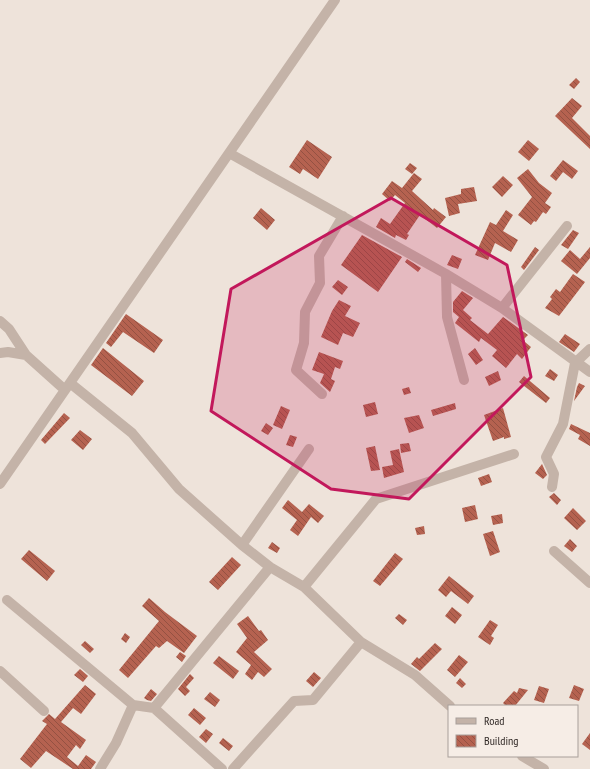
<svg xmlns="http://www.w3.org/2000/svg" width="590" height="769" font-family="'PT Sans Narrow',sans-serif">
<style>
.building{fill:url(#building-back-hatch)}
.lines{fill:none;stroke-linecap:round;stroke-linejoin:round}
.minor{stroke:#c4b3a8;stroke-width:10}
.marked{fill:#c2185b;fill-opacity:0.2;stroke:#c2185b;stroke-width:3;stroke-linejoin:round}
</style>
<defs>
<pattern id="building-back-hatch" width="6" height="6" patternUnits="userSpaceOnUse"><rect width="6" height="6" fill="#b56250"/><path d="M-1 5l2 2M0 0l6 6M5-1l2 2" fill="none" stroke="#945142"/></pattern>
</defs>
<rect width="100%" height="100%" fill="#eee3da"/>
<path class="building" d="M576,78l4,4 -6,7 -5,-4z
M572,98l10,8 -10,12 18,18v13l-35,-33z
M307,140l25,17 -14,22 -15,-10 -3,5 -11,-7z
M528,140l11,9 -10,12 -11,-9z
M563,160l15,11 -6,8 -9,-7 -7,9 -6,-5z
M410,163l7,5 -5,6 -7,-5z
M528,169l11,14 13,10 -7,10 6,4 -5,7 -3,-2 -7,10 -2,-1 -3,4 -13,-10 14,-18 -15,-19z
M414,173l8,6 -10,12 21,19 1,-2 12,9 -9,11 -17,-13 -13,19 2,1 -3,5 -10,-5 -1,3 -19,-11 5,-9 9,6 15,-21 -10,-8 -5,6 -8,-7 10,-13 10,7z
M503,176l10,9 -11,12 -10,-10z
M474,187l3,14 -19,3 2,9 -11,3 -4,-18 16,-4v-5z
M261,208l14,12 -8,10 -14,-12z
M506,210l7,5 -10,16 15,9 -7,12 -16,-9 -7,17 -13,-5 15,-33 6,3z
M573,230l6,3 -11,16 -7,-4z
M362,235l40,22 -24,35 -37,-27z
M535,247l4,3 -15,20 -3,-3z
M590,247v11l-13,16 -16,-13 9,-11 10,9z
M452,255l10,4 -4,10 -11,-4z
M407,259l14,9 -3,4 -13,-10z
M573,274l12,8 -26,34 -14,-8 7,-9 -2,-2 6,-8 4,3z
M338,280l10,7 -6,8 -10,-8z
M462,291l11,7 -10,12 9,8 -2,2 18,14 15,-17 25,18 -4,4 1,3 6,5 -9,12 -5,-5 -11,14 -14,-12 5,-6 -16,-12 -2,4 -24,-19 4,-6 -6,-5v-10z
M339,300l12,6 -6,10 15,7 -7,14 -10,-4 -5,12 -17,-8 11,-26z
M126,314l37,26 -9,13 -31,-21 -12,15 -5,-4z
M565,334l15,10 -6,8 -15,-10z
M103,348l41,33 -12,15 -41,-31z
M475,348l8,12 -7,5 -8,-11z
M319,352l24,9 -3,8 -5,-2 -4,12 4,2 -5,11 -10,-9 4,-9 -12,-4z
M550,369l8,6 -4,6 -9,-5z
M498,371l3,9 -12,6 -4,-9z
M524,376l26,22 -4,5 -27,-21z
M579,383l6,3 -11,15 3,-14z
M409,387l2,6 -7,2 -2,-6z
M375,402l3,12 -12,3 -3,-12z
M455,403l1,6 -23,7 -2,-6z
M281,406l9,4 -8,19 -9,-4z
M503,408l8,29 -7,2v-2l-11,4 -9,-26z
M64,413l6,5 -25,26 -4,-4z
M419,415l5,13 -15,5 -5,-15z
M266,423l7,5 -5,7 -7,-4z
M571,424l19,9v13l-12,-7 2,-4 -11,-6z
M80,430l12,9 -9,11 -12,-10z
M290,435l7,2 -4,10 -7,-2z
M409,443l2,8 -10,2 -1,-9z
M375,446l5,24 -9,1 -5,-23z
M399,449l5,23 -20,6 -2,-11 11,-2 -3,-14z
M542,464l5,11 -4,4 -8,-6z
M489,474l3,8 -11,4 -3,-8z
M554,493l7,7 -4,5 -8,-8z
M288,500l14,12 7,-8 15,12 -6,7 -7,-6 -13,19 -8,-6 7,-10 -15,-12z
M475,505l3,14 -13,3 -3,-14z
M573,508l13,13 -9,9 -13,-12z
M502,514l1,9 -10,2 -2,-9z
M424,526l1,8 -8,1 -2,-7z
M493,531l7,21 -10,4 -7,-22z
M570,539l7,7 -5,6 -8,-6z
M272,542l8,6 -3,5 -9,-5z
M29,550l26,21 -8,10 -26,-22z
M395,553l8,6 -23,27 -7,-5z
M232,557l9,8 -23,25 -9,-8z
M449,576l25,20 -6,8 -17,-13 -5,6 -8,-7z
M149,598l16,14 32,24 -13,17 -17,-12 -8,7 -3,-2 -28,32 -9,-8 40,-49 -17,-15z
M452,607l10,8 -7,9 -10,-8z
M399,614l8,6 -4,5 -8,-7z
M248,616l11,15 2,-1 7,10 -14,12 18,17 -8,8 -6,-5 -6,8 -7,-6 6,-9 -15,-13 11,-14 -10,-14z
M490,620l8,5 -7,11 3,2 -4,7 -12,-8z
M125,633l5,4 -4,6 -5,-4z
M85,641l9,8 -4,4 -9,-8z
M435,643l7,6 -22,22 -9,-7 6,-7 2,2z
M180,652l6,4 -4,6 -6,-5z
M459,655l9,7 -13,15 -8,-7z
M219,656l20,15 -6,8 -20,-16z
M80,669l8,7 -5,6 -9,-7z
M314,672l7,6 -8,9 -7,-6z
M190,674l4,4 -8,9 4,4 -5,5 -7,-7z
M460,678l6,6 -4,4 -6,-5z
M85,685l11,9 -15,20 -8,-6 -12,14 25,18 -6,9 -4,-4 -9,12 11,9 8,-11 10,7 -5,7h-18l-27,-18 -15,17 -11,-9 27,-35 -5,-3 7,-7 6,5z
M574,685l10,4 -5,12 -10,-3z
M539,686l10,3 -5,14 -10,-3z
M519,688l9,2 -13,16h-9l-3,-3 11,-12 3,2z
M151,689l6,5 -6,7 -4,-1 -3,-2z
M210,692l10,8 -5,7 -11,-8z
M194,708l12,10 -6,7 -12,-10z
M206,729l7,5 -7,9 -7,-6z
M590,733v17l-8,-6z
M223,738l10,8 -4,5 -10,-8z"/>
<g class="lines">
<path class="minor" d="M229,153l217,121 56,34 88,64
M446,274l1,43 17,63
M502,308l65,-82
M0,321l9,8 17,26 39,35
M0,353l8,-1 18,3
M70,383l62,50 47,56 63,56 28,22 34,20 57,55 54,33 35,31
M322,394l-26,-24 8,-27 1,-31 15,-29 -1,-27 24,-40
M0,484l335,-484
M552,487l2,-13 -8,-17 17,-33 12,-61 15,-14
M242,545l67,-96
M554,551l36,32
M304,587l72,-88 138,-45
M7,600l126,105
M0,671l44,40
M154,708l116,-141
M522,756l22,13
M100,769l16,-26 17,-38 21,3 68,61
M233,769l61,-68 19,-1 48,-58"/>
</g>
<path class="marked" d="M391,198l116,67 24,112 -122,122 -78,-10 -120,-78 20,-122z"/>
<rect x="448" y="705" width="130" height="52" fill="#f6ede6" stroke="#a89f9a"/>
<rect x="456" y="718" width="20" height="6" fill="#c4b3a8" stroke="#a89f9a"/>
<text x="484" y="725" font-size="12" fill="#322a27">Road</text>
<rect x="456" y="735" width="20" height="12" fill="url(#building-back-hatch)" stroke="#a89f9a"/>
<text x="484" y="745" font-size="12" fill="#322a27">Building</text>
</svg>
